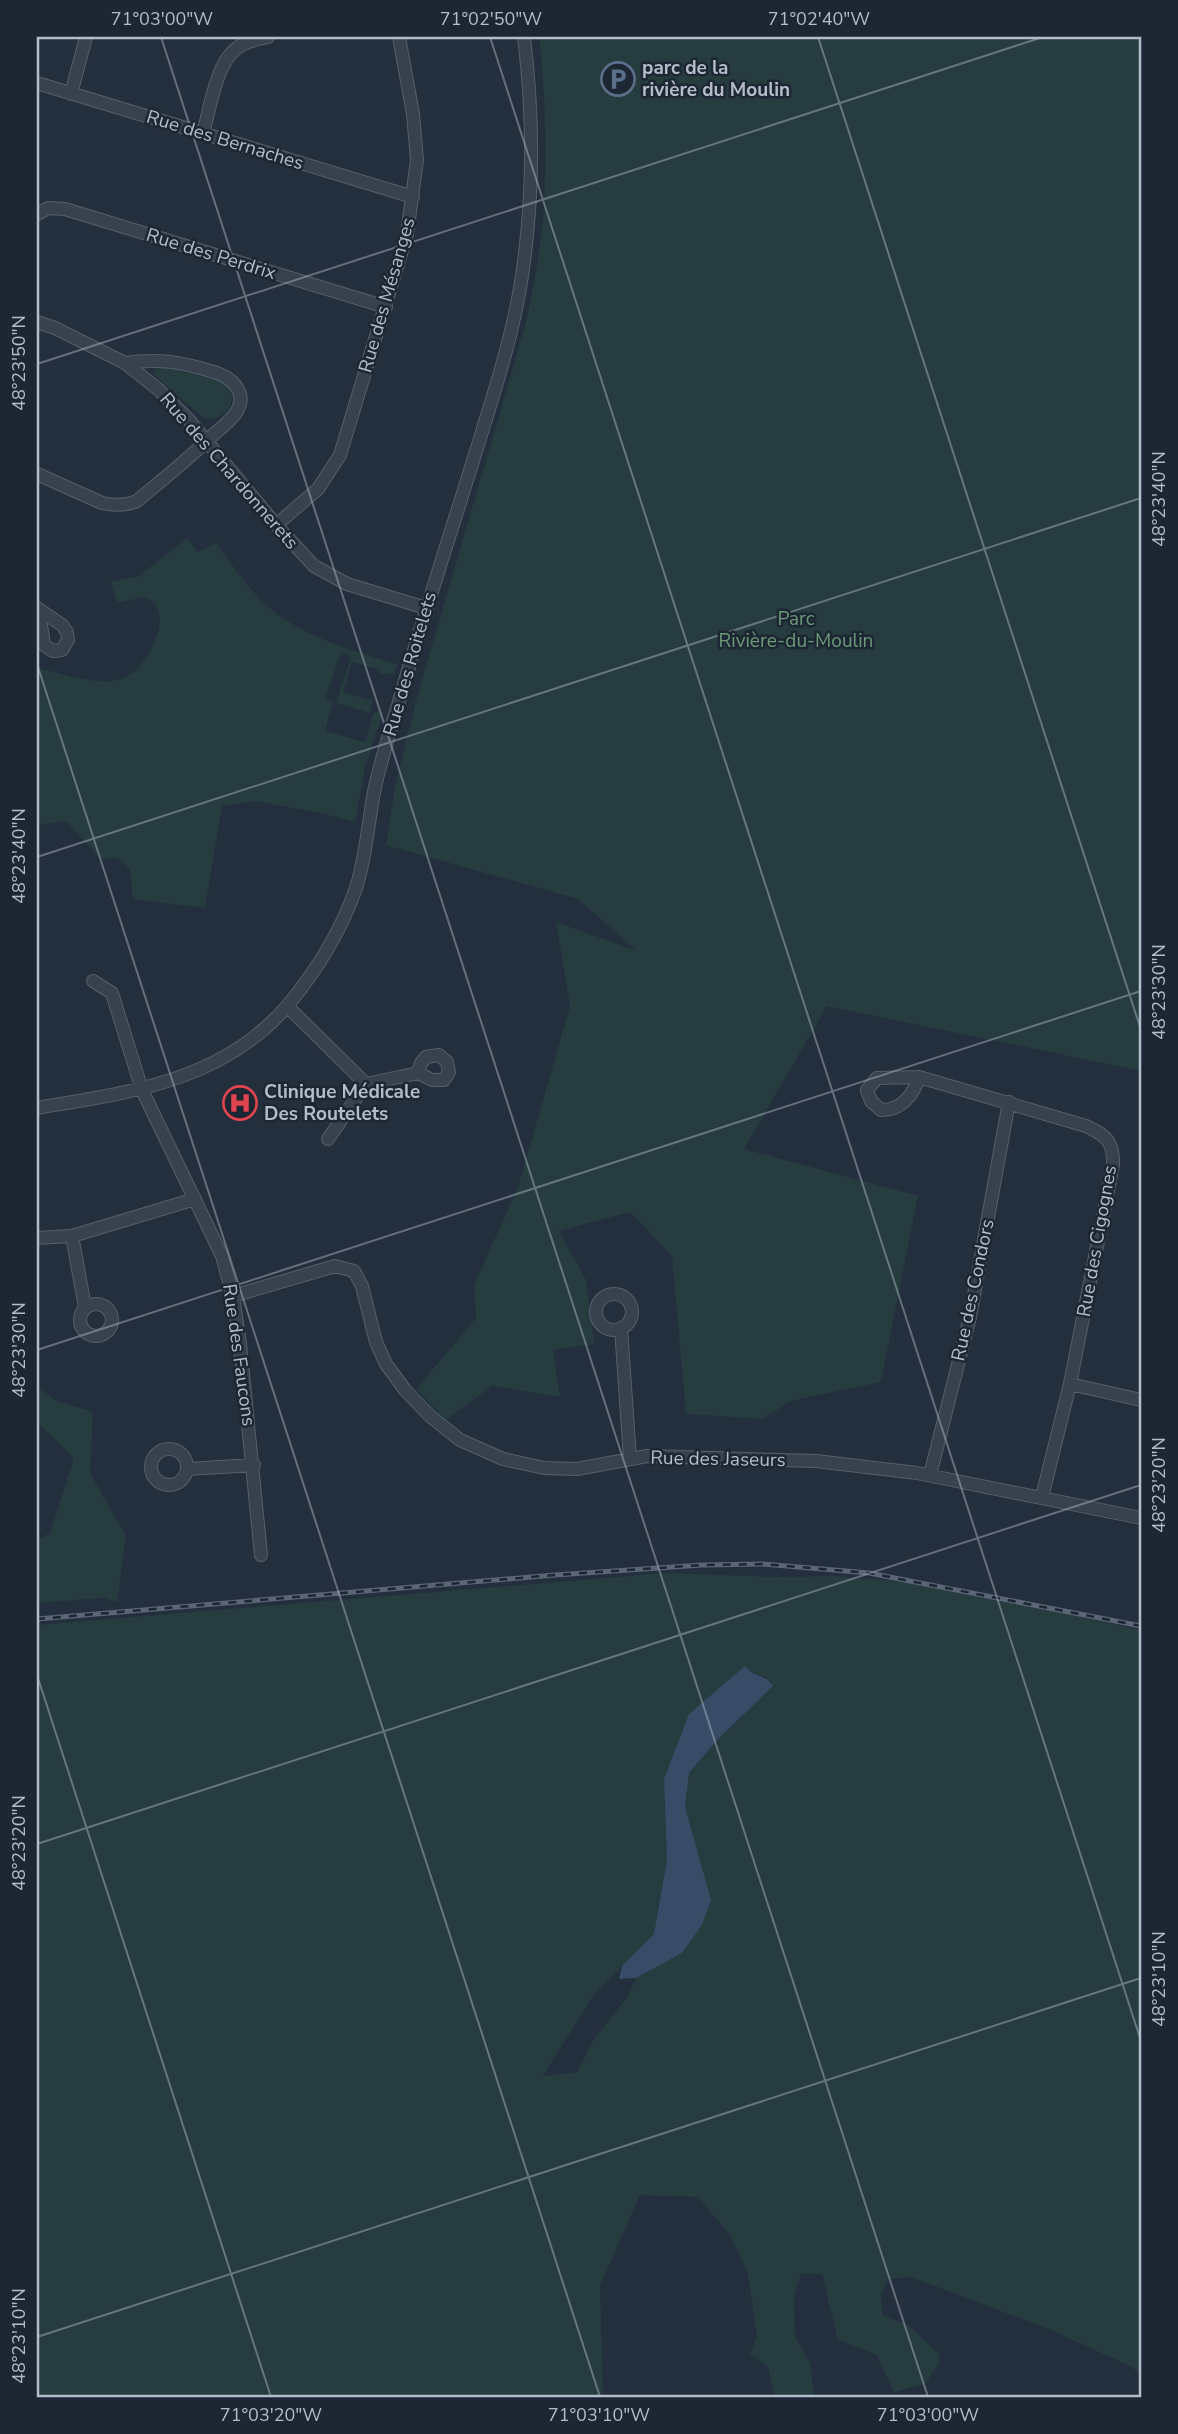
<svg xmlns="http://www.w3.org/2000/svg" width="1178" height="2434" font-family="'Nunito Sans',sans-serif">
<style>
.green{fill:#263c3f;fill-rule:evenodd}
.water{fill:#394c67}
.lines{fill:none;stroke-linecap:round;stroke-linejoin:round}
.minor-casing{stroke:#565f6c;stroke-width:14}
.minor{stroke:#38414e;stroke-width:12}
.rail-casing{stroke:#5a6575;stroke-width:5}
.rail{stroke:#1d2633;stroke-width:2.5;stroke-dasharray:8;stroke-linecap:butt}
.ticks{fill:none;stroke:#b4bcc9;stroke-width:2;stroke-opacity:0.45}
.labels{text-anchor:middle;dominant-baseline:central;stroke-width:5;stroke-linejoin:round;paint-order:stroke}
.poi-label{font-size:19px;font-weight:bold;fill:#b4bcc9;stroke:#1d2633;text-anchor:start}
.street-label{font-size:19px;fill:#b4bcc9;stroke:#1d2633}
.park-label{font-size:19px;fill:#6b9a76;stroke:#1d2633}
.neatline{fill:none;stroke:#b4bcc9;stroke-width:2.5}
.ticks-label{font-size:18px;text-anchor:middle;fill:#b4bcc9}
</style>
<rect width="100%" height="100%" fill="#242f3e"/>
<path class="green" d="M539,37h602v1034l-314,-65 -83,143 174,47 -37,186 -90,19 -29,18 -76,-5 -14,-158 -42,-44 -71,19 27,49 8,64 -41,6 7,47 -68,-11 -46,34 -30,-31 60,-71 -2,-33 44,-98 52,-181 -14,-84 81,29 -59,-52 -192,-54 9,-58 22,-90 108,-371c7,-32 13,-63 17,-96 6,-63 4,-130 -3,-193z
M167,367l53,14c27,15 2,47 -19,35l-47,-41v-5z
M187,538l11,14 18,-9c19,26 39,56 65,74 36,24 76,35 116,47l-3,10h-15l1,-4 -28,-8 -9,30 28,8 2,-4 -3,17 -34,-10 15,-47 -10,-4 -16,47 8,3 -8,29 40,11 8,-28 5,-3 5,1 -18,56 -10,54 -30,-8 -69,-13 -34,5 -17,102 -72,-9 -3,-29 -13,-12 -16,1 -35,-38 -29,4v-157c25,5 60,19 85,11 22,-7 51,-58 31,-77 -2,-2 -6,-3 -9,-5l-27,6 -6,-21 28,-6z
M37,1386l20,15 36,11 -3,61 36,63 -9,66 -14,-4 -66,5v-63l13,-7 24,-75 -37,-36z
M664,1573l111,4 60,-1 70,6 79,14 157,34v744l-11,-8 -84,-38 -135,-51 -22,2 -8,14 1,22 26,10 31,29v9l-14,21 -31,8 -17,-37 -39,-15 -16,-66h-21l-7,21 1,41 15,27 4,34h-39l-7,-30 -18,-13 7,-18 -9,-62 -18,-39 -32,-38 -58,-2 -40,91 3,111h-566v-772zM747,1670l20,8 -27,41 -21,19 -30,35 -4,34 11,43 -14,103 -46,25 -9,19 -35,45 -15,30 -34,4 50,-80 61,-62 13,-74 -3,-81z"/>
<path class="water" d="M745,1666c7,11 19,7 28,20l-54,52 -30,35 -4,34 26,93 -9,25 -20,28 -46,25 -17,1 3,-13 32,-32 13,-74 -3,-81 25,-65z"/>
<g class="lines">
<g class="minor-casing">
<path id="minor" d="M37,83l376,114
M71,94l15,-57
M203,133c7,-24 13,-70 34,-85 9,-7 21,-9 31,-11
M37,214l11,-6 17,1 321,98
M37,322l18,6 70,35 34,27 30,30 87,105 38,41 33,18 79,24
M37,474l65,29c13,3 23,3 35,-2 26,-22 53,-43 77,-67 8,-7 18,-14 23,-23 11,-19 -6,-34 -23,-39 -33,-10 -54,-14 -89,-9
M276,525l42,-36 22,-34 67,-221 10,-74 -4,-46 -14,-77
M37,608l25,17 5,7 1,8 -6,10 -9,1 -9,-6 -5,-34
M93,981l19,12 30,97 80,166 11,40 7,48 21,211
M287,1006l79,78
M919,1077c-5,17 -18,34 -38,33l-10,-9 -4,-11 10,-12 42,-1 167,49c20,9 28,16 27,39l-43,219 -28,113
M37,1108c93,-16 185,-26 251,-103 29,-35 53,-74 68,-117 10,-31 12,-64 18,-96 6,-29 15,-58 24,-87 26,-92 56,-182 84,-273 15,-49 31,-99 39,-150 13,-82 13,-163 3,-245
M328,1139l38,-55 52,-11 14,7h12l5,-8 -2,-10 -8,-7 -13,2 -5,6 -3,10
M72,1236l13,71
M37,1238l35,-2 123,-37
M596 1312a18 18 0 1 1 36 0a18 18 0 1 1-36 0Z
M233,1296l102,-30 19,5 8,15 14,56 10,22 19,26 25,26 30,24 43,19 41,9 33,1 70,-13 169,5 101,12 224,45
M80 1320a16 16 0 1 1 32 0a16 16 0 1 1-32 0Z
M621,1328l9,131
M1070,1384l71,16
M151 1467a18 18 0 1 1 36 0a18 18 0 1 1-36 0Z
M187,1469l67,-4
M930,1475l40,-158 39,-215"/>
</g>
<use href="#minor" class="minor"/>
<g class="rail-casing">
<path id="rail" d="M37,1619l518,-44 147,-10 61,-1 106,9 272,53"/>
</g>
<use href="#rail" class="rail"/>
</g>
<path class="ticks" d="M161,37l767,2360M490,37l651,2004M818,37l323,993M37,364l1006,-327M37,664l563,1733M37,857l1104,-359M37,1350l1104,-359M37,1675l234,722M37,1844l1104,-359M37,2337l1104,-359"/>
<defs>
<g id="parking-ring" transform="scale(1.75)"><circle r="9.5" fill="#1d2633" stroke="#5c6f8a" stroke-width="1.5"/><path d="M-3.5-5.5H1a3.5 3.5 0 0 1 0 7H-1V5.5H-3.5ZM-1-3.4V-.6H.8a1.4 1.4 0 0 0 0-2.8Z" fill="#5c6f8a"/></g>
<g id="hospital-ring" transform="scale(1.75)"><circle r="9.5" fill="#1d2633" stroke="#e0444e" stroke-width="1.5"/><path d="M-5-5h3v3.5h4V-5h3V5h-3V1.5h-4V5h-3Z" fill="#e0444e"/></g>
</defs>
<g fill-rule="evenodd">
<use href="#parking-ring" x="618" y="79"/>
<use href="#hospital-ring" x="240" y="1103"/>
</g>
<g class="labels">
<g class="poi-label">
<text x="642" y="68">parc de la<tspan x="642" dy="22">rivière du Moulin</tspan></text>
<text x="264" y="1092">Clinique Médicale<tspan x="264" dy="22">Des Routelets</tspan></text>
</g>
<g class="street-label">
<text transform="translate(225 140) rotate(17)">Rue des Bernaches</text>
<text transform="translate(211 254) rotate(17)">Rue des Perdrix</text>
<text transform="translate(387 295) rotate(-74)">Rue des Mésanges</text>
<text transform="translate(229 471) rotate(49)">Rue des Chardonnerets</text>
<text transform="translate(410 664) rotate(-74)">Rue des Roitelets</text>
<text transform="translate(1097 1241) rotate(-80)">Rue des Cigognes</text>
<text transform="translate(973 1290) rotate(-78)">Rue des Condors</text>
<text transform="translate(239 1355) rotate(82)">Rue des Faucons</text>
<text transform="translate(718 1459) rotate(1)">Rue des Jaseurs</text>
</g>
<g class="park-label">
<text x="796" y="619">Parc<tspan x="796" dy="22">Rivière-du-Moulin</tspan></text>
</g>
</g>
<rect width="1178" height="2434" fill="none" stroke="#1d2633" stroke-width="77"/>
<rect x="38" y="38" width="1102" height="2358" class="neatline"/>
<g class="ticks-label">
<text x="162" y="25">71°03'00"W</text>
<text x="491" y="25">71°02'50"W</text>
<text x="819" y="25">71°02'40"W</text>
<text transform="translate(19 363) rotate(-90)" y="6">48°23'50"N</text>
<text transform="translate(1159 499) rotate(-90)" y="6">48°23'40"N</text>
<text transform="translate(19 856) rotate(-90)" y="6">48°23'40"N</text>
<text transform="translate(1159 992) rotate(-90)" y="6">48°23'30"N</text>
<text transform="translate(19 1350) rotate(-90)" y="6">48°23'30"N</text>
<text transform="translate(1159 1485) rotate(-90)" y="6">48°23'20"N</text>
<text transform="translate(19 1843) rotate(-90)" y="6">48°23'20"N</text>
<text transform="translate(1159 1979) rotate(-90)" y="6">48°23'10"N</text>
<text transform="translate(19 2336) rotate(-90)" y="6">48°23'10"N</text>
<text x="271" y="2421">71°03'20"W</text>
<text x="599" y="2421">71°03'10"W</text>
<text x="928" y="2421">71°03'00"W</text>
</g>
</svg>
